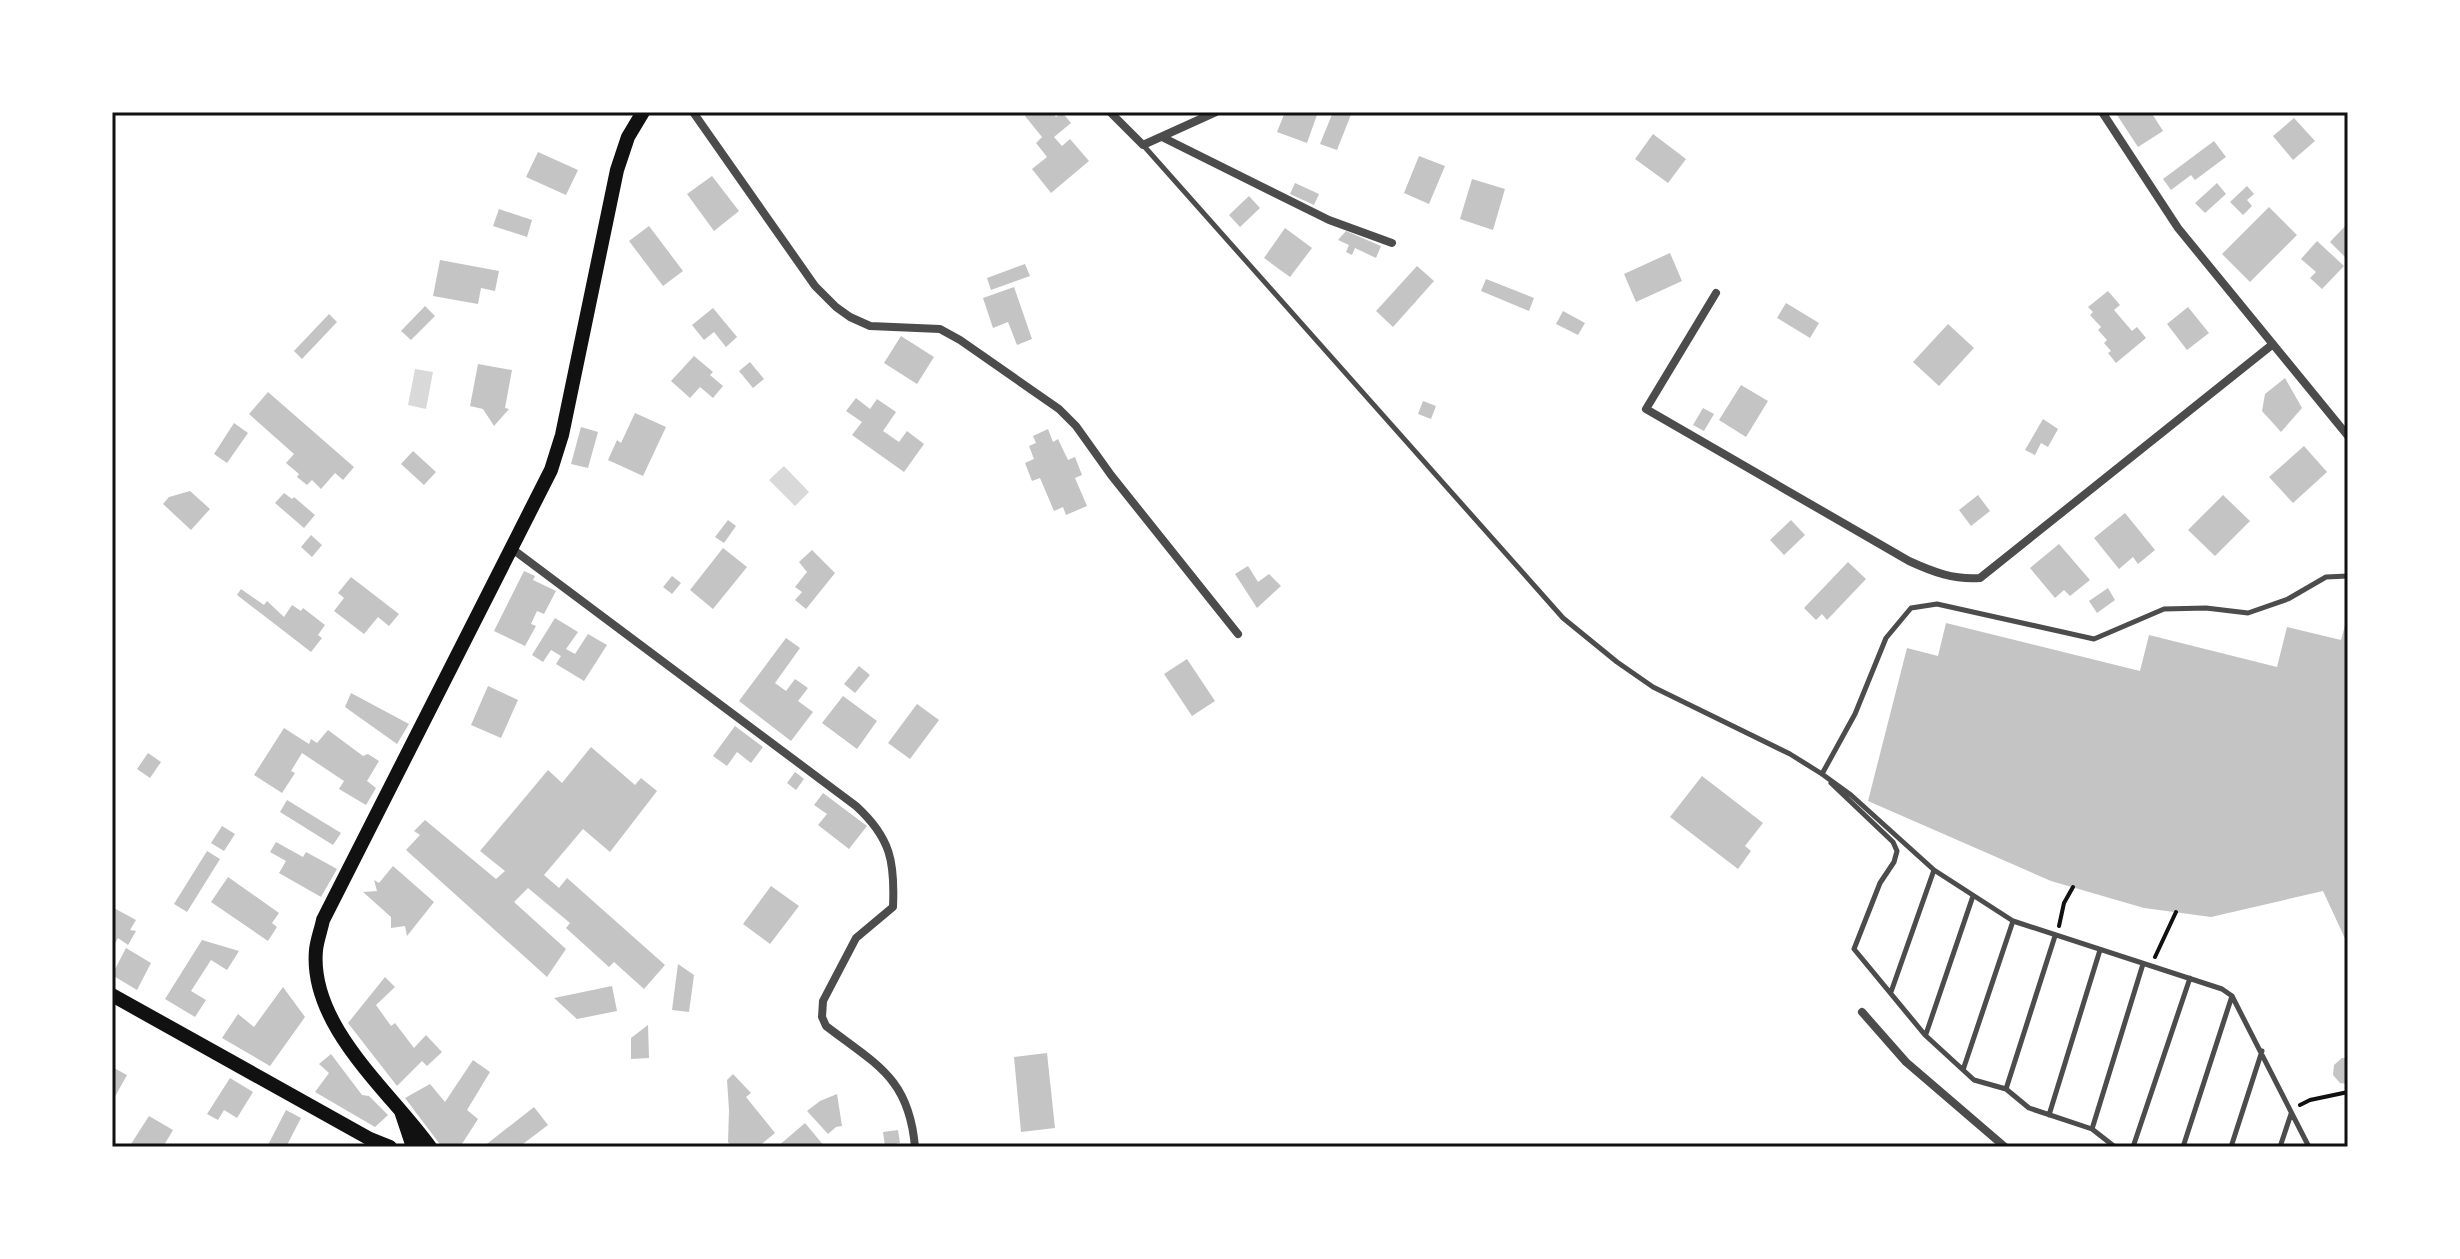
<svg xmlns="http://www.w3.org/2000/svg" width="2460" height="1259" font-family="Poppins,sans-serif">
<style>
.water{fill:#d9d9d9}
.building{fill:#c4c4c4}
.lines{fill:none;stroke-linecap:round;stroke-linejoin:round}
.path{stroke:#111;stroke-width:4}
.service{stroke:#4c4c4c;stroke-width:5}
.minor{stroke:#4c4c4c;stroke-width:8}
.secondary{stroke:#111;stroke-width:14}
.neatline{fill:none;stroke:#111;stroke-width:3}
</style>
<rect width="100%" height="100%" fill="#fff"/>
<path class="water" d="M415,369l18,3 -7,37 -18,-4z
M784,466l25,26 -14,14 -26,-26z"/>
<path class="building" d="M1030,112h22l4,5 6,-5 9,11 -17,14 8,9 8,-7 19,22 -38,32 -19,-24 15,-12 -11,-14 6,-6 -17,-21z
M1285,112h33l-11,31 -30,-11z
M1333,112h19l-15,38 -17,-6z
M2121,112h30l12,19 -25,16 -21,-32z
M2294,118l21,23 -22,19 -20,-24z
M1653,134l33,25 -18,24 -33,-24z
M2214,141l12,16 -31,23 -4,-5 -20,15 -8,-11z
M538,152l40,18 -12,25 -40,-18z
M1419,156l26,10 -16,38 -25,-11z
M712,176l27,35 -25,20 -27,-37z
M1472,179l33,10 -12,41 -33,-11z
M1295,183l24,11 -5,11 -24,-11z
M2217,183l9,11 -21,19 -10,-10z
M2247,186l7,8 -7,6 5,6 -9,9 -13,-13z
M1249,196l11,12 -20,19 -11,-12z
M2269,207l28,28 -47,47 -28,-28z
M499,209l33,11 -5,17 -34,-11z
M2348,223v37l-18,-18z
M649,226l34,45 -20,15 -34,-45z
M1285,228l27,20 -22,29 -26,-19z
M1346,231l35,15 -5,12 -21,-10 -3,7 -6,-3 3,-7 -11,-5z
M2317,241l27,25 -22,23 -12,-11 6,-6 -15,-13z
M1670,253l12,28 -46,21 -12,-28z
M440,260l59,11 -4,20 -14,-3 -3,16 -45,-8z
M1025,264l5,12 -39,14 -4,-12z
M1417,266l17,15 -41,46 -17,-16z
M1486,279l48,19 -5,13 -48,-20z
M1014,287l18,52 -15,6 -9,-23 -15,6 -10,-30z
M2108,291l12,14 -6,5 18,21 5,-4 9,11 -30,25 -8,-10 3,-2 -7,-8 3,-3 -9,-10 3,-3 -11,-12 3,-3 -5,-5z
M1786,303l33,20 -9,15 -33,-20z
M425,306l10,10 -24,24 -10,-9z
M2188,307l21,26 -22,17 -20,-26z
M713,308l24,29 -11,10 -12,-15 -10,8 -12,-15z
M1563,311l22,12 -7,12 -22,-11z
M329,314l8,8 -35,37 -8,-8z
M1948,324l26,24 -35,38 -26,-24z
M901,336l33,21 -17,27 -33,-21z
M694,356l19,16 -3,3 13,11 -10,12 -13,-11 -10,11 -19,-17z
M750,362l14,17 -11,9 -14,-17z
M478,364l34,6 -7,38 4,1 -15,17 -11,-17 -13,-3z
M2285,378l17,30 -21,24 -19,-21 3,-17z
M1741,385l27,16 -22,36 -27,-17z
M268,392l86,75 -11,13 -8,-7 -14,16 -9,-9 -5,5 -10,-8 2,-3 -13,-11 8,-9 -45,-40z
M856,398l14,11 7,-10 19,13 -13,19 16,11 8,-11 17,13 -20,28 -52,-37 10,-13 -16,-11z
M1423,401l13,5 -5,13 -13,-5z
M1703,408l11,6 -10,17 -11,-6z
M635,413l31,14 -23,49 -35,-16 9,-20 4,3z
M2043,419l15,10 -10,18 -7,-4 -6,12 -10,-5z
M234,423l14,10 -21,30 -13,-9z
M581,427l17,5 -10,36 -17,-4z
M1048,429l5,13 5,-3 10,21 7,-3 7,18 -7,3 12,28 -21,9 -3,-8 -9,4 -14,-33 -8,3 -7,-18 9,-4 -5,-13 7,-3 -3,-7z
M2304,446l23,26 -34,31 -24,-26z
M413,451l23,21 -12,13 -23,-21z
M190,491l20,18 -19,21 -28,-26 6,-7z
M284,493l8,6 2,-2 21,18 -11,13 -29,-25z
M1978,495l12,16 -19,15 -12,-16z
M2223,495l27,26 -35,35 -27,-26z
M2125,513l30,37 -17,14 -5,-7 -14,12 -25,-31z
M728,520l8,6 -12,17 -9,-6z
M1791,520l14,15 -21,20 -14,-15z
M311,535l11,10 -10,12 -11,-10z
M2059,544l31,36 -20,16 -6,-6 -9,8 -25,-30z
M723,548l24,19 -34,42 -23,-19z
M812,550l23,23 -29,36 -11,-9 7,-8 -7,-5 12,-15 -8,-10z
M1848,562l18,17 -39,41 -5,-6 -6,6 -12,-12z
M1248,566l10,16 11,-8 12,12 -24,22 -22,-34z
M524,571l11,5 -2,4 23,11 -12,23 -7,-3 -6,13 5,2 -11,20 -31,-15z
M672,576l9,7 -9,11 -9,-7z
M351,577l48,37 -10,12 -11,-9 -14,17 -30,-23 10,-13 -6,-5z
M2108,588l7,12 -18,13 -8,-12z
M241,589l23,16 3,-4 17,16 8,-12 9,6 2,-3 22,17 -7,10 4,3 -11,14 -74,-57z
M555,618l23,14 -12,17 9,5 13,-20 19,11 -23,36 -28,-17 5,-8 -10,-6 -8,12 -11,-7z
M2347,618l1,327 -25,-54 -112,26 -67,-9 -93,-27 -183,-80 39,-153 31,8 8,-33 194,48 9,-36 128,32 10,-40 54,13z
M786,638l14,10 -25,35 11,8 9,-12 13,9 -10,13 15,11 -22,29 -52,-40z
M1187,659l28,42 -23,15 -28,-42z
M859,666l11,9 -15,18 -11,-9z
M488,686l30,14 -17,38 -30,-13z
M351,693l58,31 -12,20 -52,-37z
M843,696l34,25 -20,28 -35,-26z
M917,704l22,16 -29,39 -22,-16z
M735,726l28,21 -12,16 -14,-11 -10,14 -14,-10z
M284,728l25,16 2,-5 6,4 11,-13 35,26 5,-2 11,7 -12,20 9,7 -10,17 -27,-16 5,-8 -42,-28 -11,18 4,2 -13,20 -28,-18z
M591,747l44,38 6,-7 16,13 -47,61 -27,-23 -39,46 15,13 8,-10 98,87 -21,24 -30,-27 -5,5 -43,-39 4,-5 -42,-35 -14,14 52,47 -19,28 -141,-127 14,-15 -6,-4 11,-11 71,59 9,-8 -25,-20 68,-81 14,13z
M148,753l13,9 -11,16 -13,-9z
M795,772l9,7 -8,11 -9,-7z
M1702,776l61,47 -18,23 6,5 -13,18 -68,-52z
M823,793l44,33 -18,23 -31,-24 9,-11 -13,-9z
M287,800l54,33 -8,12 -53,-33z
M222,826l13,8 -11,17 -13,-8z
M276,842l27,15 3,-5 31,17 -16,28 -42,-24 7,-12 -16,-9z
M207,851l13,8 -33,53 -13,-8z
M393,866l41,36 -27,34 -2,-10 -14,2v-11l-28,-25 14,-1 -3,-11 5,3z
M228,877l51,36 -7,10 5,4 -9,14 -57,-39z
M771,886l28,20 -29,38 -27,-20z
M112,907l24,13 -6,10 6,1 -8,14 -10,-7 -6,11z
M202,940l37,11 -12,19 -16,-10 -20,31 15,9 -11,17 -30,-18z
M126,948l25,15 -14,27 -25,-15z
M678,964l16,11 -5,37 -17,-2z
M385,977l10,10 -19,18 15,21 4,-3 19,25 12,-13 16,17 -15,14 -5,-5 -25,25 -49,-63z
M612,986l5,25 -40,8 -23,-21z
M283,987l22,30 -35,49 -48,-28 16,-24 16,13z
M648,1025l1,33 -18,1v-21z
M1047,1053l8,75 -34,4 -7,-75z
M331,1054l31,41 7,1 19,19 -13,12 -60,-35 14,-19 -10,-9z
M2342,1058h6v26l-8,-1 -7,-8 1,-10z
M473,1060l17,12 -23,38 11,9 -18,28h-18l-37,-49 25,-14 15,18z
M112,1067l15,8 -15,27z
M733,1074l18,19 -5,4 29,36 -17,14h-26l-4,-5 1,-32 -2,-30z
M230,1078l23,14 -16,26 -13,-8 -6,10 -11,-6z
M837,1094l5,32 -6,1 -8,7 -21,-23 13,-10z
M534,1107l14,18 -29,22h-36z
M286,1110l15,8 -15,29h-19z
M149,1116l24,14 -10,17h-27l-5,-3z
M805,1123l20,24h-48z
M898,1130l2,13 -15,3 -2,-14z"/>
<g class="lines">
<path class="path" d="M2059,926l5,-23 9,-16
M2155,957l21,-45
M2300,1105l10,-5 38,-8"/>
<path class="service" d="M1143,145l420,473 54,44 36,25 137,67 32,20 29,21 83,75 79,51 209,68 10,7 77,151
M1822,774l33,-60 31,-76 25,-30 26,-4 157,35 70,-30 42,-1 42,5 40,-14 38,-22 22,-1
M1831,783l62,59 4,9 -3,11 -14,21 -26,66 71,86 49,45 32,9 23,19 63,21 23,18
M1891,992l43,-122
M1926,1034l47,-138
M1963,1070l50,-149
M2006,1089l49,-153
M2049,1115l51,-165
M2092,1129l51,-165
M2133,1147l57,-169
M2183,1147l49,-151
M2231,1147l31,-96
M2280,1147l11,-33"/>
<path class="minor" d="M693,112l122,174 21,21 14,10 20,9 70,3 20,11 99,69 17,17 35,49 127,159
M1110,112l33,33 73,-33
M2102,112l76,116 170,208
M1162,137l167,83 63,23
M1716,293l-70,116 263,152c24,11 45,19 71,17l293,-234
M511,548l345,258c35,32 39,56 37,101l-37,31 -33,63 -1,16 4,9c51,39 83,52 89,121
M1862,1012l44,50 99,85"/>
<path class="secondary" d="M112,995l258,144 20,8
M401,1111l12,36
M430,1147c-40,-56 -121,-121 -114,-197 1,-10 5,-20 7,-30l228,-450 11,-35 55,-265 11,-33 15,-25"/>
</g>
<rect width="2460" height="1259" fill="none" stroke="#ffffff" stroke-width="228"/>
<rect x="114" y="114" width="2232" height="1031" class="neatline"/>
</svg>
